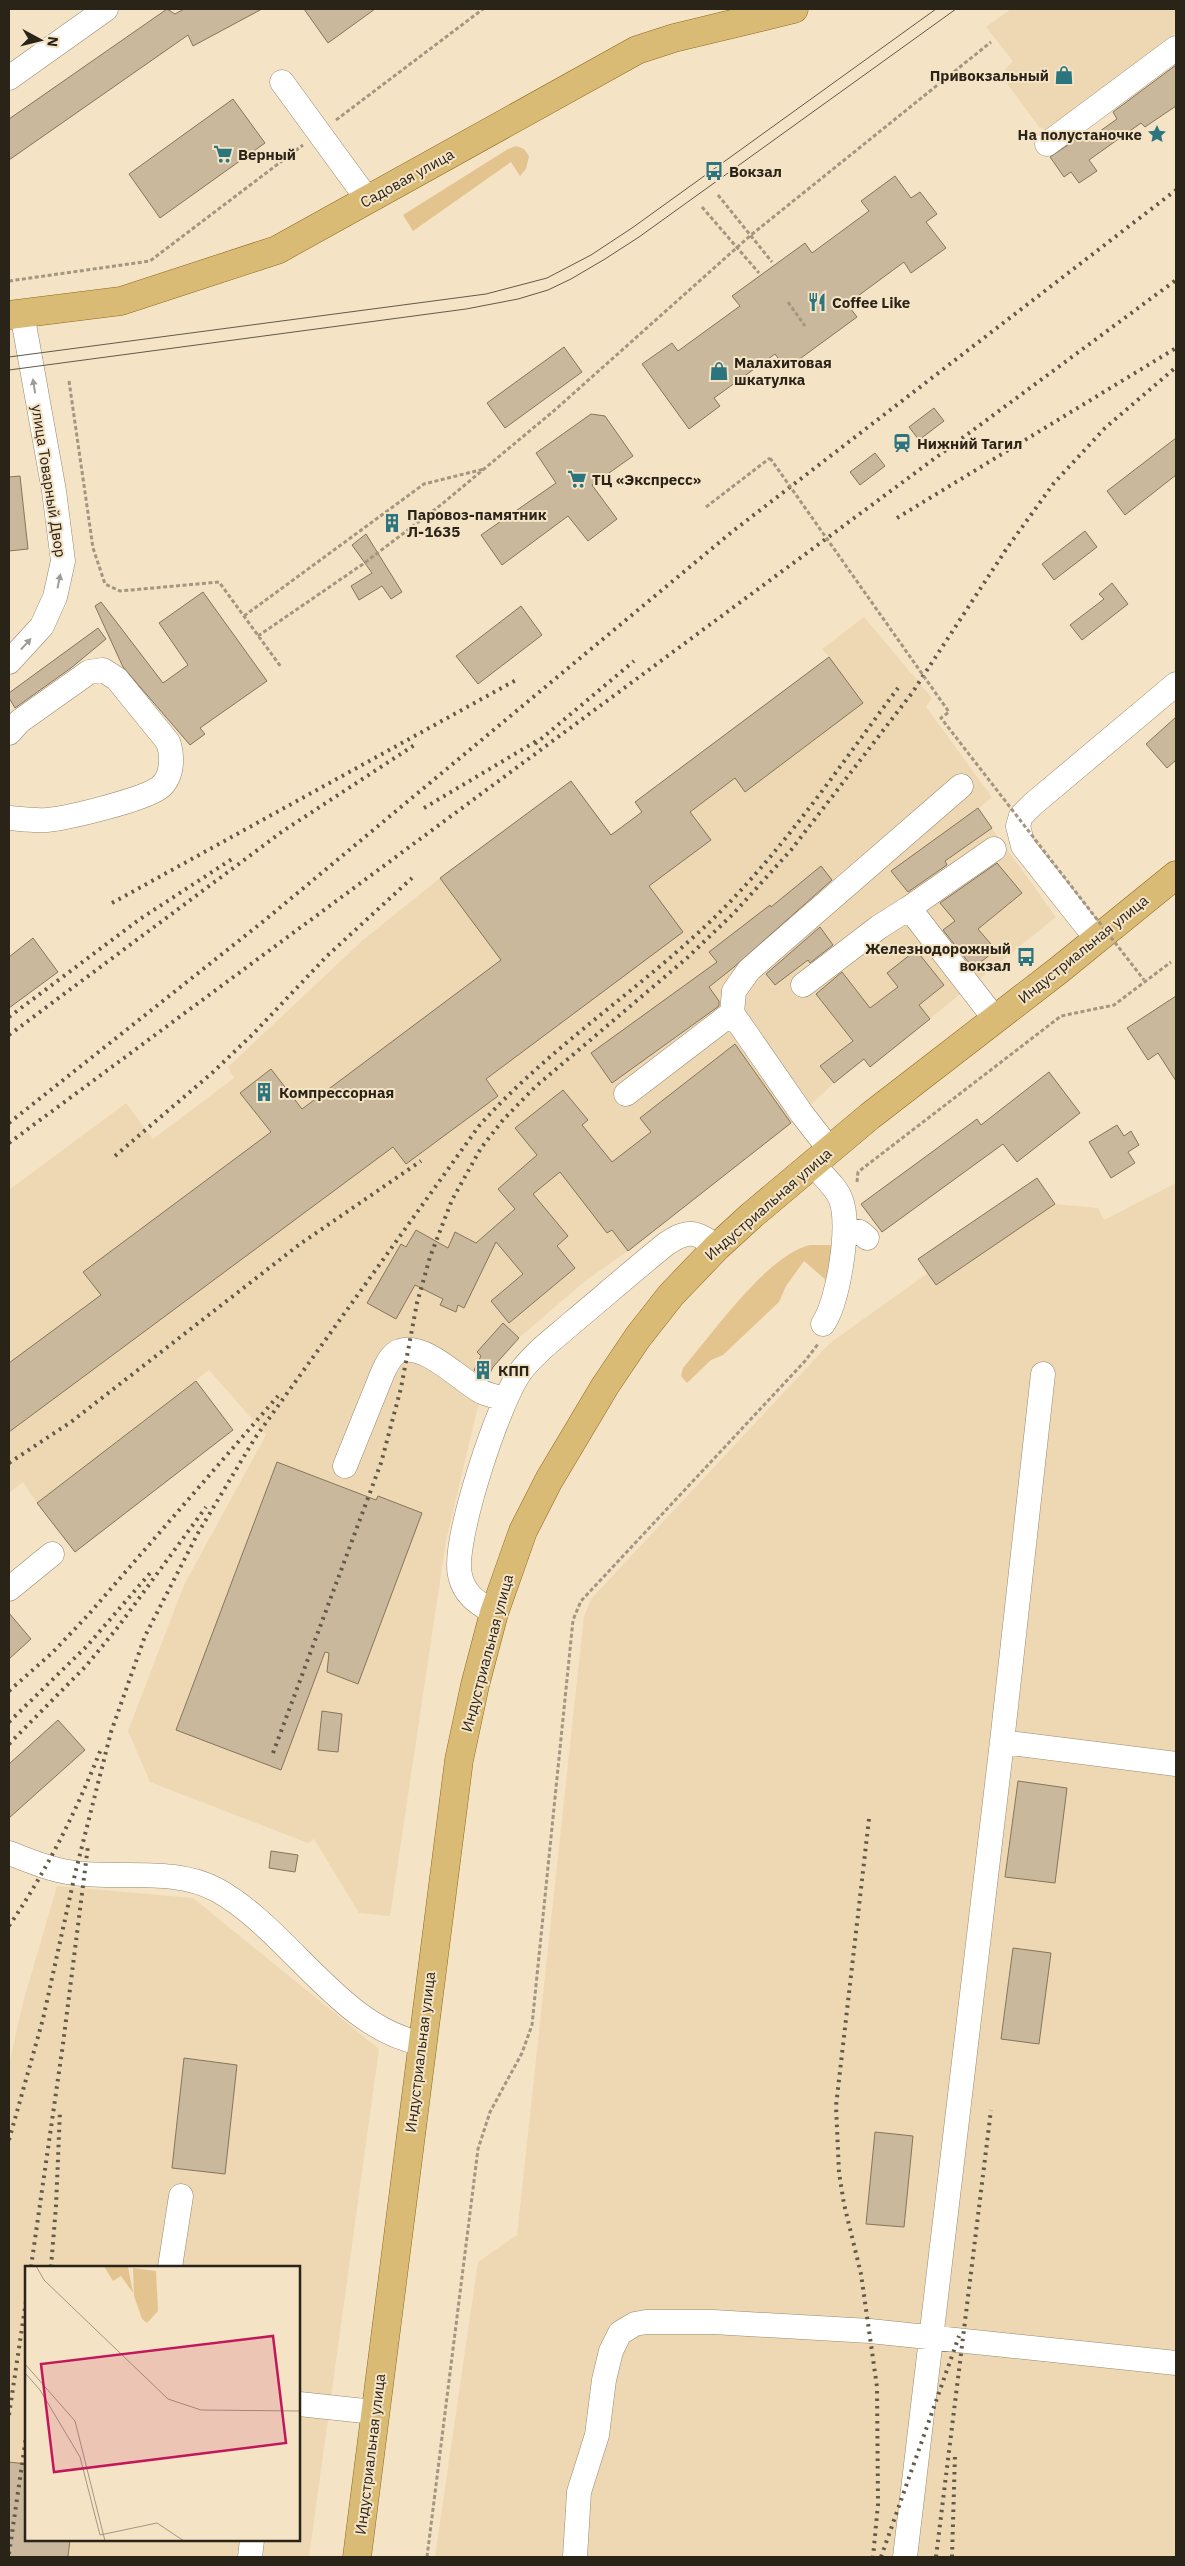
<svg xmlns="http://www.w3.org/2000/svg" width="1185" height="2566" font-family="'IBM Plex Sans',sans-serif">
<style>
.built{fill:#eed8b3;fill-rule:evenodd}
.green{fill:#e3c48f}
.building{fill:#c9b89b;stroke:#85755a}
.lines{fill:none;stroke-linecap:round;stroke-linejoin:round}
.minor-casing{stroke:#99896d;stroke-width:25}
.major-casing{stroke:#8c691a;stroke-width:29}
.path{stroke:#a39680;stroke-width:3;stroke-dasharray:4 2.5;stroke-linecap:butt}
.minor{stroke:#fff;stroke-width:24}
.major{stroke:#dabb76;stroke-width:28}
.tram{stroke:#625949;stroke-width:1}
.rail{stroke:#625949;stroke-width:4;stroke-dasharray:2.5 5;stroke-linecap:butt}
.path-bridge{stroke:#a39680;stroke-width:3;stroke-dasharray:4 2.5;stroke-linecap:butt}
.oneway{fill:#9f9c97}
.labels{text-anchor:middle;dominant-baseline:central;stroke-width:4;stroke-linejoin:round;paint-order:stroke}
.poi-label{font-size:15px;font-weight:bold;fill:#292318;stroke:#f5e3c5;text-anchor:start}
.street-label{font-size:15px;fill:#292318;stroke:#f5e3c5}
.inset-road{fill:none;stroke:#a39680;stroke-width:1}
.view{fill:#c2185b;fill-opacity:0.15;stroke:#c2185b;stroke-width:2.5}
.inset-edge{fill:none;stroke:#292318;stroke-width:2.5}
</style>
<rect width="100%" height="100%" fill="#f5e3c5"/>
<path class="built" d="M1011,9h165v23l-127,99 -10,-4 -33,-45 -1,-13 8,-8 -27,-34z
M864,617l68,81 -6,9 66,90 -14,12 78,108 -186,150 -6,-7 -30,23 -43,40 -163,128 -43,30 -66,57 -26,29 -16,43 -31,131 -56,375 -31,-3 -45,-74 -6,4 -158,-61 -22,-51 56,-146 82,-150 -57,-65 -172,133 -14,-21 -14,11v-303l117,-87 27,36 81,-61 -6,-11 135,-127 77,-62 131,-97 40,53 31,-22 -7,-10 194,-145 -7,-8z
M1176,1183v1374h-741l43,-295 39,-27 67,-619 7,-17 239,-256 98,-70 8,12 119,-81 43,4 6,12z
M57,1886l136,12 186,151 -70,508h-300v-492l13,-59zM26,2267h273v273h-273z"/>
<path class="green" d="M516,146l8,3 5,7 -3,13 -6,7 -9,-14 -98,69 -10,-16 105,-66z
M810,1245h22l-5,36 -23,-20 -18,25 -7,16 -56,53 -12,5 -24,23 -6,-7 2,-8c29,-34 85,-114 127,-123z"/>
<path class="building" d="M167,9l8,5 9,-5h78l-69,37 -5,-11 -179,125v-41z
M304,9h71l-47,34z
M1176,65v41l-31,21 -4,-4 -52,37 8,11 -18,12 -8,-11 -7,5 -14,-20 31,-21 5,5 31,-22 -4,-7z
M233,99l32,44 -105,75 -31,-44z
M895,176l16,22 9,-6 17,22 -11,8 20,26 -35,25 -7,-11 -57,42 10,13 -71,52 -11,-15 -61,44 6,8 -31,23 -47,-65 30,-21 6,8 62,-45 -8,-10 73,-53 7,10 57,-42 -8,-10z
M564,347l18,25 -77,56 -18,-25z
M934,408l10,13 -25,19 -10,-13z
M591,414l14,2 28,40 -41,29 25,34 -29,22 -20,-25 -66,49 -21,-30 75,-52 -20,-30z
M1176,438v37l-51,40 -18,-24z
M875,453l10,13 -25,19 -10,-13z
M20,476l8,73 -19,2v-74z
M1085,531l12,16 -43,33 -12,-16z
M366,534l36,58 -11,7 -9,-13 -23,14 -8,-14 21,-13 -20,-28z
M1112,583l16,21 -46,36 -12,-15 34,-26 -5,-5z
M203,592l64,89 -67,47 5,6 -15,11 -67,-78 -28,-61 6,-4 62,81 25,-18 -29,-42z
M521,606l21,29 -64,49 -22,-28z
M98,628l8,11 -35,29 -56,40 -6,-10v-5z
M829,657l34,46 -118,89 -10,-14 -45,34 21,28 -62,46 34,46 -197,147 12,17 -92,68 -13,-17 -384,285v-69l92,-68 -18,-23 188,-140 -31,-39 31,-24 31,40 199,-149 -61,-82 131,-97 40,54 31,-23 -7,-10z
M1176,717v43l-9,8 -21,-24z
M978,808l14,20 -47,33 2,4 -39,27 -17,-21z
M997,863l25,30 -44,36 18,21 -23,18 -30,-38 12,-9 -15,-18z
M821,866l11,14 -98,87 -25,20 10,14v5l-107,77 -21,-30 126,-91 -8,-10 61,-47 1,2z
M820,927l13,18 -23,18 -2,-3 -33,25 -9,-11z
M33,938l25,34 -49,36v-51z
M916,950l28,35 -25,20 11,14 -60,48 -6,-8 -30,24 -14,-17 33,-25 -37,-47 26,-22 28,36 28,-21 -11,-14z
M1176,996v85l-18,-28 -10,7 -21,-32z
M735,1044l56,79 -163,128 -16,-21 -5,3 -47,-61 -27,22 35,42 -11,10 18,22 -66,55 -18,-22 32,-27 -27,-32 -32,66 -6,-3 -2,7 -16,-7 3,-6 -28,-14 -19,34 -29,-16 34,-59 5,3 10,-17 32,18 7,-16 21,11 39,-34 -17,-20 39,-34 -22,-27 48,-38 25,30 -6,5 30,37 39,-30 -11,-14z
M1049,1072l31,41 -63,49 -14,-18 -121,88 -21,-28 116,-85 4,6z
M1117,1125l7,11 7,-5 8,14 -11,7 7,11 -24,15 -22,-36z
M1037,1178l18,26 -119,81 -18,-26z
M503,1323l16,15 -26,29 -6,12 -13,-9 7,-14 -4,-4z
M196,1381l37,49 -158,122 -38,-49z
M277,1462l99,38 2,-4 44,17 -64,171 -31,-12 2,-19 -4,-1 -44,118 -105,-40z
M9,1613l22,26 -22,20z
M322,1711l20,3 -4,38 -20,-2z
M58,1720l27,30 -76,68v-54z
M1018,1781l49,7 -12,95 -50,-6z
M271,1851l27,4 -3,17 -26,-4z
M1013,1948l38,5 -12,91 -38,-5z
M184,2058l53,7 -12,109 -53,-6z
M875,2132l38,4 -9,91 -38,-3z
M9,2462l17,2v76h44l-2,17h-59z"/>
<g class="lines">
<g class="minor-casing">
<path id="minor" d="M9,78l97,-69
M282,82l86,118
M1047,144l129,-96
M9,662l33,-36 13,-29 8,-36 -9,-70 -32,-178
M9,733l11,-12 69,-49 14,-2 14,9 51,63c5,14 5,36 -9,46 -17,12 -90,30 -112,32 -12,1 -26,-1 -38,-2
M994,849l-85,59 86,111
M1096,938l-73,-92 -5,-20 3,-10 12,-12 143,-120
M803,985l76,-58 30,-19
M732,1013l2,-22 15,-21 212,-184
M626,1094l106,-81 70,101 28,36
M813,1164c9,11 24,24 28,36 10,25 -3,103 -18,124
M845,1229l15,3 7,6
M345,1466l38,-94c4,-8 8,-18 17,-21 25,-9 61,30 82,41 7,3 15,5 23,7
M9,1589l43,-35
M494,1613c-16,-10 -30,-18 -34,-38 -8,-33 39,-175 61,-204 14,-19 35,-34 52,-49 31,-26 62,-53 93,-78 23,-15 29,-13 51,3
M1002,1742l174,22
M9,1853c21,8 42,17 65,20 46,6 101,-6 143,17 71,39 124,139 204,153
M170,2267l11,-71
M299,2404l75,8
M250,2557l2,-17
M575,2557l4,-65 18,-57 7,-55 7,-29 9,-18 15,-9 11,-2h67l157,9 306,32
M905,2557l97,-815 41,-368"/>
</g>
<g class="major-casing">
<path id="major" d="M9,315l112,-14 156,-51 360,-200 37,-12 120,-29
M357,2557l102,-797 16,-75 19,-72 29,-82 26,-51 56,-94 33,-49 33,-42 46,-48 35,-32 118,-99 189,-146 117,-95"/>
</g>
<path class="path" d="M336,120l147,-111
M718,195l54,67
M702,207l57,66
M9,281l141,-20 153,-116
M788,302l17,24
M69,381l24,167 12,36 15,7 99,-9 62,85
M706,507l64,-49
M244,616l180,-132 60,-15
M258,636l105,-72 79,-60 114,-95 195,-174 240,-193
M857,1182l1,-10 203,-156 53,-11 57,-43
M427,2557l51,-408 12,-37 32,-59 10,-28 41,-405 8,-19 224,-240 13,-17"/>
<use href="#minor" class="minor"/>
<use href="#major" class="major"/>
<path class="tram" d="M9,357l477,-63 61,-16 44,-23 41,-27 304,-219
M9,370l457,-61 52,-10 30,-9 23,-11 34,-20 34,-22 317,-228"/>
<path class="rail" d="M897,518l279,-170
M535,744l99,-83
M424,808l116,-69
M112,903l404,-223
M9,1017l131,-98 95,-62
M9,1035l274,-204 133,-87
M9,1123l256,-203 468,-389 443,-341
M9,1143l1167,-863
M115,1156l97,-83 41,-39 74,-78 85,-78
M9,1463l62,-41 229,-178 121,-83
M9,1691l44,-39 36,-38 189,-218
M9,1722l78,-76 64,-74
M9,1744l77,-78 32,-39 88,-120
M273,1753l108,-290 20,-75 16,-85 13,-46 22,-57 29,-52 22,-28 32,-33 152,-129 47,-45 57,-63 121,-157 95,-145 47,-65 51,-55 70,-60
M869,1819l-33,287 3,67 5,31 17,70 16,113 1,117 -5,53
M9,1926c38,-56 67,-114 92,-177
M9,2140l34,-121 32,-145 36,-142 34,-96 53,-103 57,-95 224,-312c72,-81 164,-138 240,-213 68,-68 122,-149 179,-225
M31,2267l32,-223 25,-198
M51,2267l5,-61 4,-95
M9,2415l17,-114
M9,2554l17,-117
M881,2557l78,-221
M936,2557l55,-447
M952,2557l3,-103"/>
<path class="path-bridge" d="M770,458l179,254 -8,6 203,262"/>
</g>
<defs><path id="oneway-solid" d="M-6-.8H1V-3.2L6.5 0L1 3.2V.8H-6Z" transform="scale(1.25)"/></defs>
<g class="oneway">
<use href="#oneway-solid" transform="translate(34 386) rotate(-99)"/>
<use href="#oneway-solid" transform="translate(59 581) rotate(-78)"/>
<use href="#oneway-solid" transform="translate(26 644) rotate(-47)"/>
</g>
<defs>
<g id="shop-bare" transform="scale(1.5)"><path d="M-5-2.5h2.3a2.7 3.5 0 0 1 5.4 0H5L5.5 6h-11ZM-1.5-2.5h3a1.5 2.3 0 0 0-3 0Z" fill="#2c747e" stroke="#f5e3c5" stroke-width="2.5" paint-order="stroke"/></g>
<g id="sight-bare" transform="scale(1.5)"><path d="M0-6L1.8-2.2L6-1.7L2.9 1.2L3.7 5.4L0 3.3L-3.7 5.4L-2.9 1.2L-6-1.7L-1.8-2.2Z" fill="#2c747e" stroke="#f5e3c5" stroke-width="2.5" paint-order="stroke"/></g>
<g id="supermarket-bare" transform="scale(1.5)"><path d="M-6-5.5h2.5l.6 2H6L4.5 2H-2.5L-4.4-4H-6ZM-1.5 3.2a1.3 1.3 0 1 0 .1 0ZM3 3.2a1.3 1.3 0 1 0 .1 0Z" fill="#2c747e" stroke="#f5e3c5" stroke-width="2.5" paint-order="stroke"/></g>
<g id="bus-bare" transform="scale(1.5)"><path d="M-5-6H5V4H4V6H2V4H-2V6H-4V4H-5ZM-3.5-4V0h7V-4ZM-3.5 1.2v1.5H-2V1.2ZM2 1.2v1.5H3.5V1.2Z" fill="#2c747e" stroke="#f5e3c5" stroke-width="2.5" paint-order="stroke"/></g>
<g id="restaurant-bare" transform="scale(1.5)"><path d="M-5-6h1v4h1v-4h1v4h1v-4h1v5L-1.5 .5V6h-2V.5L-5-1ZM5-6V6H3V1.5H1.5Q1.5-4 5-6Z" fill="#2c747e" stroke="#f5e3c5" stroke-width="2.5" paint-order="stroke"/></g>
<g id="station-bare" transform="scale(1.5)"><path d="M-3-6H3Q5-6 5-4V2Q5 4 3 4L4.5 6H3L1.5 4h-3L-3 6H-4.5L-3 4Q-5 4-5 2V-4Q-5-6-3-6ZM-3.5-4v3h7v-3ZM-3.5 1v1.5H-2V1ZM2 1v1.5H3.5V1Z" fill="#2c747e" stroke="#f5e3c5" stroke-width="2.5" paint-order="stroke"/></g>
<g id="building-bare" transform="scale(1.5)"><path d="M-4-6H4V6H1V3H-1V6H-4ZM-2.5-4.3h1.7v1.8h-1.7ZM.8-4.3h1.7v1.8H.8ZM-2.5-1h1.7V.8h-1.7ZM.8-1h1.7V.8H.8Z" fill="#2c747e" stroke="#f5e3c5" stroke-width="2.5" paint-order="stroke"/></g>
</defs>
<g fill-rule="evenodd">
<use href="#shop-bare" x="1064" y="75"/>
<use href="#sight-bare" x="1157" y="134"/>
<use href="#supermarket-bare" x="223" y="154"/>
<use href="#bus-bare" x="714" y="171"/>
<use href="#restaurant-bare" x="817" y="302"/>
<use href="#shop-bare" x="719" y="371"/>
<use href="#station-bare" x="902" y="443"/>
<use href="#supermarket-bare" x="577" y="479"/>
<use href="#building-bare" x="392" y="523"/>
<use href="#bus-bare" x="1026" y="957"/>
<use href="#building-bare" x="264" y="1092"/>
<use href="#building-bare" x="483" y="1370"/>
</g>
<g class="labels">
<g class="poi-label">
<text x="1049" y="75" text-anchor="end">Привокзальный</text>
<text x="1142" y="134" text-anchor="end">На полустаночке</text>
<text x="238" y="154">Верный</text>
<text x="729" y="171">Вокзал</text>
<text x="832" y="302">Coffee Like</text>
<text x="734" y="362">Малахитовая<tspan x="734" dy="17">шкатулка</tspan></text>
<text x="917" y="443">Нижний Тагил</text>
<text x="592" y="479">ТЦ «Экспресс»</text>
<text x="407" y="514">Паровоз-памятник<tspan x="407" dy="17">Л-1635</tspan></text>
<text x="1011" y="948" text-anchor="end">Железнодорожный<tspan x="1011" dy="17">вокзал</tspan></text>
<text x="279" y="1092">Компрессорная</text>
<text x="498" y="1370">КПП</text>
</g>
<g class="street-label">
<text transform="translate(407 178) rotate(-29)">Садовая улица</text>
<text transform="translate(49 481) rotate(81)">улица Товарный Двор</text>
<text transform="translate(1083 949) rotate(-39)">Индустриальная улица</text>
<text transform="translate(768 1204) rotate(-41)">Индустриальная улица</text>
<text transform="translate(487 1653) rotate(-75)">Индустриальная улица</text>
<text transform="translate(420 2052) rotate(-83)">Индустриальная улица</text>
<text transform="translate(370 2454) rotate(-83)">Индустриальная улица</text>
</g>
</g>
<g transform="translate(25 2266)">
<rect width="275" height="275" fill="#f5e3c5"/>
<path d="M79,0l24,1 5,26 -12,-17 -8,5zM108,2l23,3 2,40 -11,12 -5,-4 -8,-23z" fill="#e3c48f"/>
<path class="inset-road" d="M11,0l8,14 124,119 33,11 99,1M0,98l50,57 30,120M0,107l15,17 40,67 20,78 57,-12 27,18"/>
<path class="view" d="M248,70l13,107 -232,29 -13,-108z"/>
<rect width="275" height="275" class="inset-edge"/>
</g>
<rect width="1185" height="2566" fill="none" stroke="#292318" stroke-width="20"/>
<g transform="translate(40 40) rotate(97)" stroke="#f5e3c5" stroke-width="4" paint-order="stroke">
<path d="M0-4L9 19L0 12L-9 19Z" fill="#292318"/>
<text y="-8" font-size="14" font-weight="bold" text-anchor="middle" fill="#292318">N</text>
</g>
</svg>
